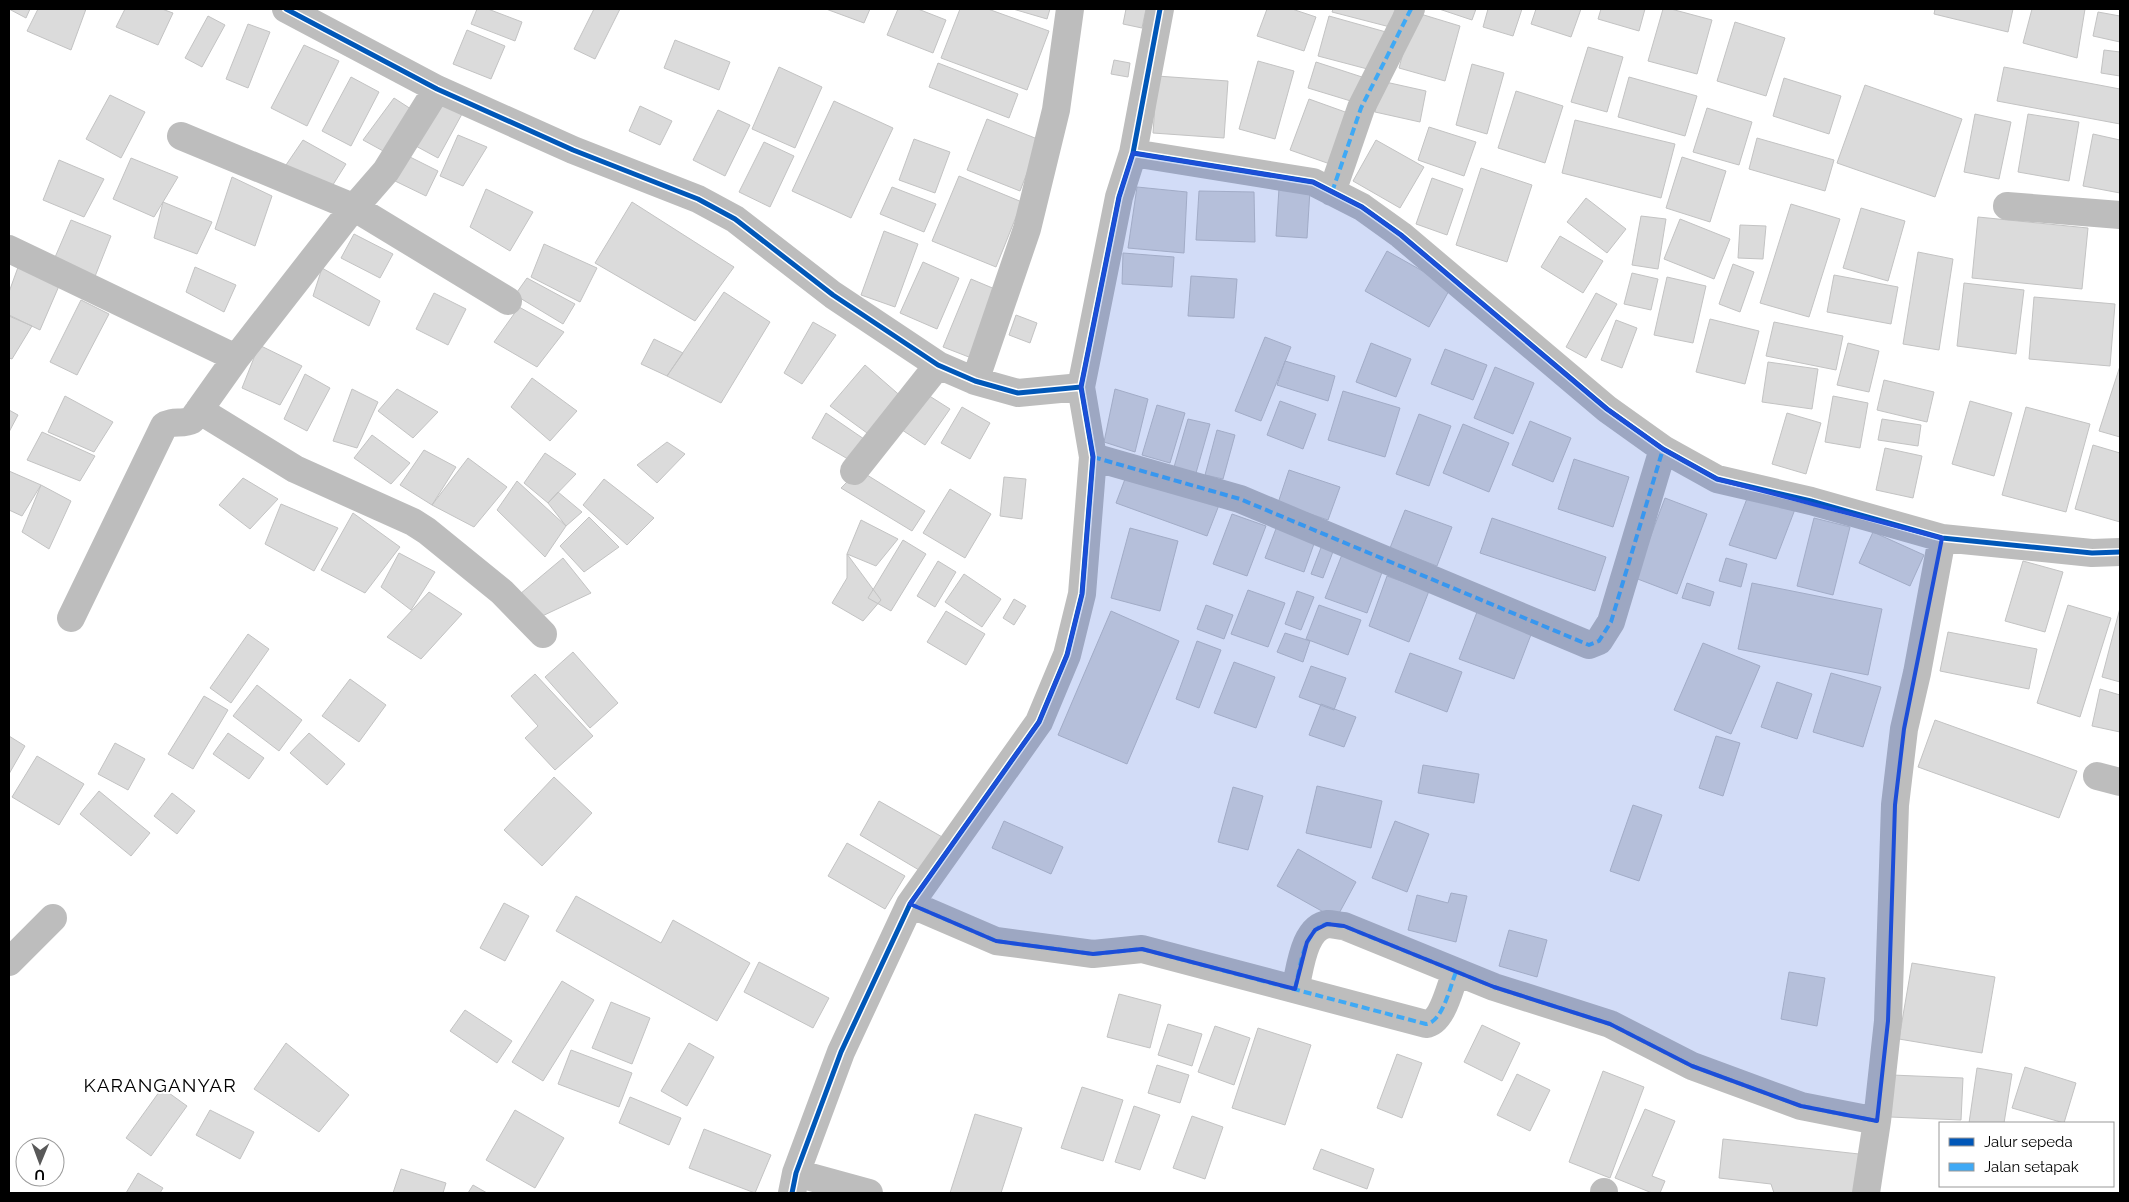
<svg xmlns="http://www.w3.org/2000/svg" width="2129" height="1202" font-family="Raleway,sans-serif">
<style>
.building{fill:#dbdbdb;stroke:#c3c3c3}
.lines{fill:none;stroke-linecap:round;stroke-linejoin:round}
.minor{stroke:#bdbdbd;stroke-width:28}
.quiet{stroke:#3fa9f5;stroke-width:4;stroke-dasharray:8 4;stroke-linecap:butt}
.cycleway-casing{stroke:#fff;stroke-width:8}
.cycleway{stroke:#0057b8;stroke-width:5}
.marked{fill:#1d4ed8;fill-opacity:0.2;stroke:#1d4ed8;stroke-width:4;stroke-linejoin:round}
.labels{text-anchor:middle;dominant-baseline:central;stroke-width:4;stroke-linejoin:round;paint-order:stroke}
.quarter-label{font-size:19px;letter-spacing:1px;fill:#000;stroke:#fff}
</style>
<rect width="100%" height="100%" fill="#fff"/>
<path class="building" d="M9,9h21l-4,9z
M38,9h48l-15,41 -44,-19z
M125,9h37l11,4 -15,32 -42,-18z
M477,9h11l34,13 -7,19 -44,-17z
M594,9h26l-25,50 -21,-10z
M826,9h44l-6,14z
M898,9h20l28,11 -13,33 -46,-18z
M960,9h28l61,22 -22,59 -86,-32z
M1013,9h37l-3,10z
M1126,9h20l-4,19 -19,-4z
M1267,9h25l24,8 -12,34 -47,-15z
M1333,9h62l-5,18 -58,-15z
M1439,9h37l-4,11z
M1488,9h34l-9,27 -30,-9z
M1536,9h45l-10,28 -40,-13z
M1601,9h44l-6,22 -41,-12z
M1663,9h8l41,11 -15,54 -49,-13z
M1935,9h78l-5,23 -74,-18z
M2032,9h53l-8,49 -54,-15z
M1414,12l46,14 -15,55 -46,-13z
M2098,12l22,4v26l-27,-6z
M208,16l17,9 -23,42 -17,-9z
M1329,16l57,16 -11,39 -57,-15z
M1735,22l50,16 -19,58 -49,-15z
M248,24l22,8 -22,56 -22,-9z
M467,30l38,16 -14,33 -38,-15z
M675,40l55,22 -11,28 -55,-22z
M304,45l35,16 -32,65 -36,-18z
M1588,47l35,10 -16,55 -36,-10z
M2104,50l16,2v24l-19,-3z
M1114,60l16,3 -2,14 -17,-3z
M1258,61l36,10 -19,68 -36,-10z
M1316,62l46,15 -8,25 -46,-14z
M938,63l80,31 -9,24 -80,-31z
M1472,64l32,9 -17,61 -31,-9z
M779,67l43,20 -27,61 -43,-19z
M2004,67l116,22v35l-123,-23z
M1157,76l71,5 -4,57 -71,-5z
M351,77l28,15 -28,54 -29,-15z
M1629,77l68,19 -12,40 -67,-19z
M1784,78l57,18 -12,38 -56,-18z
M1381,81l45,10 -6,31 -45,-10z
M1865,85l97,34 -27,78 -98,-34z
M1516,91l47,15 -18,57 -47,-15z
M110,95l35,17 -24,46 -35,-19z
M394,98l20,13 -29,41 -22,-12z
M1309,99l39,14 -18,51 -40,-14z
M834,101l59,27 -42,90 -59,-27z
M438,102l24,12 -24,44 -24,-13z
M640,106l32,15 -12,24 -31,-14z
M1707,108l45,14 -13,43 -46,-13z
M718,110l32,15 -25,51 -32,-16z
M1975,114l36,8 -12,57 -35,-7z
M2028,114l51,8 -10,59 -51,-9z
M987,119l53,21 -20,51 -53,-21z
M1575,120l100,24 -14,54 -99,-25z
M1429,127l47,15 -12,34 -46,-16z
M2093,134l27,6v53l-37,-7z
M458,135l29,12 -24,39 -23,-10z
M1757,138l77,22 -9,31 -76,-22z
M914,139l36,13 -15,41 -36,-13z
M303,140l43,24 -17,27 -43,-26z
M1376,140l48,27 -24,41 -47,-27z
M764,142l30,14 -24,51 -31,-15z
M406,155l32,16 -12,25 -33,-16z
M1682,157l44,14 -16,51 -44,-14z
M131,158l47,19 -24,40 -41,-18z
M59,160l45,19 -20,38 -41,-17z
M1481,168l51,17 -25,77 -51,-17z
M959,176l63,26 -26,65 -64,-26z
M232,177l40,19 -17,50 -40,-17z
M1432,178l31,11 -16,46 -31,-11z
M892,187l44,17 -12,28 -44,-18z
M1137,187l50,5 -3,61 -56,-5z
M1279,188l31,2 -3,48 -31,-2z
M486,189l47,23 -23,39 -40,-24z
M1199,191l55,1 1,50 -59,-2z
M1586,198l40,31 -19,24 -40,-31z
M163,202l49,20 -15,32 -43,-16z
M632,202l102,65 -39,54 -100,-58z
M1791,204l49,15 -31,98 -49,-14z
M1861,208l44,13 -17,60 -45,-13z
M1641,216l25,3 -8,50 -26,-4z
M1978,217l110,11 -6,61 -110,-11z
M1680,219l50,20 -16,40 -50,-20z
M71,220l40,16 -17,43 -41,-17z
M1740,225l26,1 -3,33 -25,-1z
M884,231l34,13 -23,63 -34,-12z
M354,234l39,20 -13,24 -39,-20z
M1560,236l43,25 -20,32 -42,-26z
M544,244l53,24 -17,34 -49,-25z
M1387,251l64,36 -22,40 -64,-36z
M1918,252l35,7 -14,91 -36,-6z
M1123,253l51,4 -2,30 -50,-3z
M21,259l41,20 -22,51 -31,-15v-23z
M923,262l36,16 -22,51 -37,-16z
M1733,264l21,8 -14,40 -21,-8z
M195,267l41,18 -12,27 -38,-20z
M322,268l58,33 -11,25 -56,-30z
M1632,273l26,6 -7,31 -27,-6z
M1834,275l64,12 -7,37 -64,-12z
M1191,276l46,3 -3,39 -46,-2z
M1667,277l39,9 -13,57 -39,-8z
M527,278l48,26 -12,20 -48,-29z
M971,279l31,13 -28,67 -31,-12z
M1964,283l60,7 -8,64 -59,-8z
M724,292l46,30 -49,81 -54,-27z
M434,293l32,16 -18,36 -32,-16z
M1596,293l21,11 -31,54 -20,-11z
M2034,297l81,7 -5,62 -81,-7z
M81,300l28,14 -32,61 -27,-13z
M519,307l45,25 -27,35 -43,-25z
M1016,315l21,8 -7,20 -21,-8z
M9,316l23,10 -20,33 -3,-1z
M1710,319l49,12 -14,53 -49,-12z
M1616,320l21,8 -15,40 -21,-8z
M813,322l23,13 -34,49 -18,-11z
M1774,322l69,14 -7,34 -70,-14z
M1265,337l26,10 -30,74 -26,-10z
M654,339l29,14 -16,23 -26,-12z
M1371,343l40,16 -15,38 -40,-15z
M1848,343l31,8 -10,41 -32,-7z
M259,345l43,21 -22,39 -38,-17z
M1445,349l42,16 -14,35 -42,-16z
M1285,361l50,15 -7,25 -51,-16z
M1768,362l50,7 -6,40 -50,-7z
M865,365l39,34 -37,34 -37,-27z
M2120,366v71l-21,-6z
M1495,367l39,16 -21,51 -39,-16z
M305,374l25,14 -23,43 -23,-12z
M532,378l45,33 -27,30 -39,-34z
M1884,380l50,12 -7,30 -50,-12z
M352,389l26,13 -21,46 -24,-7z
M397,389l41,23 -25,26 -35,-27z
M1115,389l33,10 -13,53 -31,-10z
M920,390l30,19 -25,36 -29,-19z
M1343,391l57,17 -15,49 -57,-17z
M65,396l48,26 -19,30 -46,-20z
M1833,396l35,7 -8,45 -35,-6z
M1280,401l36,13 -13,35 -36,-14z
M1970,401l42,12 -18,63 -42,-12z
M1157,405l28,8 -15,50 -28,-8z
M962,407l28,16 -20,36 -29,-16z
M2026,407l64,17 -24,88 -64,-17z
M9,410l9,5 -9,17z
M826,413l38,26 -11,23 -41,-24z
M1787,413l34,10 -15,51 -34,-10z
M1419,414l32,12 -22,60 -33,-12z
M1188,419l22,5 -14,49 -22,-6z
M1882,419l39,6 -3,21 -40,-6z
M1530,421l41,17 -18,44 -41,-17z
M1463,424l46,19 -20,49 -46,-19z
M1217,430l18,5 -12,44 -18,-4z
M42,432l53,24 -15,25 -53,-21z
M372,435l38,28 -19,21 -37,-26z
M667,442l18,12 -28,29 -20,-18z
M2093,445l27,8v69l-45,-13z
M1885,448l37,8 -9,42 -37,-8z
M424,450l32,17 -24,38 -32,-20z
M545,453l31,21 -28,29 -24,-20z
M468,458l39,29 -33,40 -42,-22z
M1574,459l55,18 -16,50 -55,-18z
M859,470l66,41 -13,20 -71,-43z
M1289,470l51,17 -12,33 -50,-17z
M9,471l32,14 -19,31 -13,-6z
M1128,471l91,34 -12,31 -91,-33z
M1004,477l22,2 -4,40 -22,-3z
M243,478l35,21 -28,30 -31,-24z
M604,479l50,39 -27,27 -44,-40z
M517,481l49,45 -21,31 -48,-47z
M41,485l30,16 -22,48 -27,-17z
M950,489l41,25 -26,44 -42,-25z
M558,492l24,20 -16,14 -18,-23z
M1748,496l49,8 -21,55 -47,-14z
M1665,498l42,16 -30,80 -42,-16z
M281,504l57,24 -24,43 -49,-27z
M1405,510l47,17 -15,39 -47,-18z
M353,513l47,34 -35,46 -44,-23z
M1232,514l34,12 -19,50 -34,-12z
M589,517l30,30 -35,25 -24,-26z
M1492,518l114,39 -11,34 -115,-38z
M1814,518l36,9 -17,68 -36,-9z
M861,520l37,19 -22,27 -29,-12z
M1277,526l38,15 -11,31 -39,-14z
M1130,528l48,13 -18,70 -49,-13z
M1873,532l51,23 -14,31 -51,-23z
M903,540l23,14 -35,57 -23,-13z
M1322,545l12,4 -11,29 -12,-4z
M1343,552l41,15 -17,46 -42,-15z
M399,553l36,19 -24,38 -30,-23z
M847,554l34,46 -18,21 -31,-18 15,-25z
M563,558l28,35 -53,25 -18,-24z
M1726,558l21,6 -6,23 -22,-6z
M938,561l18,11 -21,35 -18,-11z
M2023,561l40,11 -18,60 -40,-11z
M964,574l37,25 -19,28 -37,-25z
M1387,576l42,15 -20,51 -40,-16z
M1687,583l27,9 -4,14 -28,-8z
M1752,583l130,26 -14,66 -130,-26z
M1248,590l37,13 -17,44 -37,-13z
M1297,591l17,6 -13,33 -16,-6z
M429,592l33,22 -41,45 -34,-22z
M1014,599l12,7 -12,19 -11,-7z
M1206,605l27,10 -9,24 -27,-10z
M1319,605l42,15 -13,35 -42,-16z
M2068,605l43,13 -31,99 -43,-14z
M2120,608v74l-18,-5z
M946,611l39,23 -19,31 -39,-23z
M1111,611l68,30 -52,123 -69,-29z
M1477,612l55,20 -18,47 -55,-20z
M1948,632l89,17 -8,40 -89,-18z
M1285,633l25,8 -7,21 -26,-10z
M248,634l21,15 -38,54 -21,-15z
M1197,641l24,9 -22,58 -23,-9z
M1703,643l57,23 -29,68 -57,-24z
M573,652l45,51 -28,25 -45,-51z
M1410,653l52,19 -15,40 -52,-20z
M1234,662l41,15 -19,51 -42,-15z
M1311,666l35,12 -12,32 -35,-13z
M1831,673l50,14 -18,60 -50,-15z
M535,674l58,62 -38,34 -30,-32 13,-12 -27,-30z
M350,679l36,26 -27,37 -37,-26z
M1777,682l35,12 -15,45 -36,-12z
M257,685l45,35 -23,31 -46,-35z
M2100,689l20,6v37l-28,-6z
M204,696l24,14 -35,59 -25,-15z
M1321,704l35,13 -12,30 -35,-12z
M1935,720l142,51 -18,47 -141,-51z
M228,733l36,25 -15,21 -36,-25z
M309,733l36,31 -18,21 -37,-32z
M9,736l16,10 -16,28z
M1716,736l24,7 -17,53 -24,-8z
M115,743l30,16 -17,31 -30,-16z
M37,756l47,28 -25,41 -47,-28z
M1423,765l56,9 -5,29 -56,-10z
M554,777l38,36 -50,53 -38,-36z
M1317,786l65,15 -11,47 -65,-15z
M1233,787l30,9 -15,54 -30,-8z
M99,791l51,42 -19,23 -51,-42z
M172,793l23,18 -18,23 -23,-18z
M879,801l65,37 -20,35 -64,-38z
M1633,805l29,10 -23,66 -29,-10z
M1004,821l59,26 -12,27 -59,-26z
M1395,821l34,13 -22,58 -35,-14z
M847,843l58,33 -20,33 -57,-33z
M1298,849l58,33 -20,37 -59,-33z
M1451,893l16,3 -11,46 -48,-12 9,-35 31,8z
M576,896l85,47 12,-23 77,43 -33,58 -161,-90z
M504,903l25,13 -24,45 -25,-13z
M1509,930l38,10 -10,37 -38,-11z
M759,962l70,36 -16,30 -69,-36z
M1912,963l83,14 -13,76 -83,-14z
M1789,972l36,6 -8,48 -36,-7z
M562,981l32,19 -51,81 -31,-19z
M1119,994l42,11 -11,43 -43,-11z
M611,1002l39,16 -18,46 -40,-16z
M465,1010l47,31 -15,22 -47,-32z
M1168,1024l34,10 -10,32 -34,-11z
M1482,1025l38,18 -18,38 -38,-19z
M1215,1026l35,12 -16,47 -36,-13z
M1258,1028l53,17 -26,80 -53,-17z
M286,1043l63,52 -30,37 -65,-43z
M689,1043l25,14 -27,49 -26,-15z
M571,1050l61,23 -13,34 -61,-23z
M1397,1054l25,9 -20,55 -25,-10z
M1157,1065l32,10 -9,28 -32,-10z
M2025,1067l51,16 -12,40 -52,-15z
M1977,1068l35,6 -8,49h-35z
M1603,1071l41,16 -34,91 -41,-16z
M1517,1074l33,16 -20,41 -33,-16z
M1892,1075l71,3 -2,42 -71,-3z
M1082,1087l41,13 -20,61 -42,-13z
M162,1088l25,18 -36,50 -25,-18z
M630,1097l51,21 -12,27 -50,-22z
M1134,1106l26,9 -20,55 -25,-8z
M1645,1109l30,12 -23,55 13,5 -5,12h-8l-37,-15z
M210,1110l44,22 -14,27 -44,-24z
M515,1110l49,28 -29,50 -49,-28z
M975,1114l47,14 -21,65h-51z
M1192,1116l31,11 -18,52 -32,-11z
M704,1129l67,26 -16,38 -66,-25z
M1723,1139l136,15 -5,39h-80l-3,-9 -52,-6z
M1321,1149l53,20 -7,20 -54,-20z
M401,1169l45,14 -3,10h-50z
M138,1173l25,15 -3,5h-34z
M473,1185l14,8h-19z"/>
<g class="lines">
<path class="minor" d="M286,9l151,80 136,61 125,49 37,20 98,76 105,70 37,16 43,12 63,-6
M181,136l174,72 153,93
M1133,153l180,29 49,25 39,28 206,174 56,40 54,30 94,22 131,37 150,15 28,-1
M1332,192l29,-84 50,-99
M2007,206l113,9
M9,249l227,109
M975,381l52,-152 29,-119 14,-101
M199,410l96,59 118,53 14,9 75,61 41,42
M1093,457l147,42 349,146 10,-4 12,-19 52,-173
M854,471l84,-106
M71,618l93,-192c8,-6 19,-1 28,-6l44,-62 110,-141 40,-46 51,-82
M2097,776l23,6
M910,904l86,37 97,13 49,-5 284,75c17,-2 24,-38 30,-52
M9,962l44,-44
M1295,989c5,-18 8,-62 33,-65 5,0 11,2 16,2l150,61 116,37 82,42 109,40 76,15
M796,1173l73,20
M792,1193l4,-20 45,-121 69,-148 129,-182 28,-67 15,-61 11,-137 -12,-70 38,-190 14,-44 27,-144
M1604,1193v-1
M1866,1193l11,-72 11,-100 7,-216 9,-76 13,-56 25,-135"/>
<path class="quiet" d="M1332,192l29,-84 50,-99
M1093,457l147,42 349,146 10,-4 12,-19 52,-173
M910,904l86,37 97,13 49,-5 284,75c17,-2 24,-38 30,-52
M1295,989c5,-18 8,-62 33,-65 5,0 11,2 16,2l150,61 116,37 82,42 109,40 76,15"/>
<g class="cycleway-casing">
<path id="cycleway" d="M286,9l151,80 136,61 125,49 37,20 98,76 105,70 37,16 43,12 63,-6
M1133,153l180,29 49,25 39,28 206,174 56,40 54,30 94,22 131,37 150,15 28,-1
M792,1193l4,-20 45,-121 69,-148 129,-182 28,-67 15,-61 11,-137 -12,-70 38,-190 14,-44 27,-144"/>
</g>
<use href="#cycleway" class="cycleway"/>
</g>
<path class="marked" d="M1133,153l180,29 49,25 39,28 206,174 56,40 54,30 225,59 -38,191 -9,76 -7,216 -11,100 -76,-15 -109,-40 -82,-42 -116,-37 -150,-61 -17,-2 -12,6 -8,12 -12,47 -153,-40 -49,5 -97,-13 -86,-37 129,-182 28,-67 15,-61 11,-137 -12,-70 38,-190z"/>
<g class="labels">
<g class="quarter-label">
<text x="160" y="1085">KARANGANYAR</text>
</g>
</g>
<rect width="2129" height="1202" fill="none" stroke="#000000" stroke-width="20"/>
<rect x="1939" y="1122" width="175" height="65" fill="#ffffff" stroke="#999999"/>
<rect x="1949" y="1138" width="25" height="8" fill="#0057b8" stroke="#999999"/>
<text x="1984" y="1147" font-size="15" fill="#000000">Jalur sepeda</text>
<rect x="1949" y="1163" width="25" height="8" fill="#3fa9f5" stroke="#999999"/>
<text x="1984" y="1172" font-size="15" fill="#000000">Jalan setapak</text>
<g transform="translate(40 1162) rotate(181)"><circle r="24" fill="#ffffff" stroke="#999999"/>
<path d="M0-4L9 19L0 12L-9 19Z" fill="#595959"/>
<text y="-8" font-size="14" font-weight="bold" text-anchor="middle" fill="#000000">U</text>
</g>
</svg>
